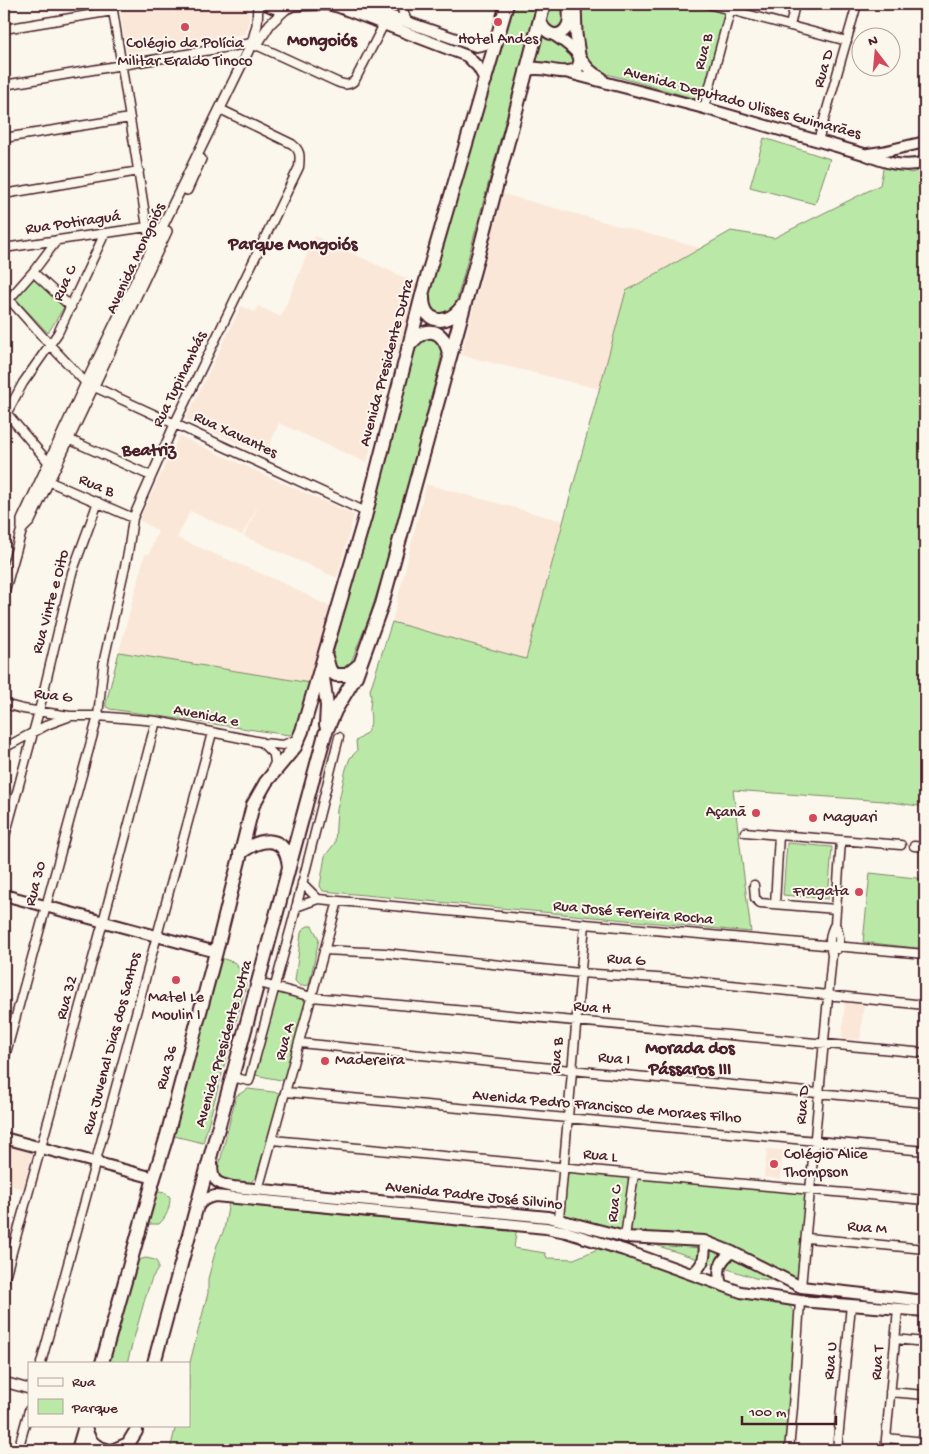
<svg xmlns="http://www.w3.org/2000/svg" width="929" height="1454" font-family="'Gochi Hand',sans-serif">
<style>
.built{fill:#fae7d7}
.green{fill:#bae9a7;stroke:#828469}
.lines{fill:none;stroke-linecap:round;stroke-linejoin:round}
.minor-casing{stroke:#4a1f2b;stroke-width:11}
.tertiary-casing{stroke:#4a1f2b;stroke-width:12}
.secondary-casing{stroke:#4a1f2b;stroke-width:14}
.primary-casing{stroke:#4a1f2b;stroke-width:15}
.trunk-casing{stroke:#4a1f2b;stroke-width:16}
.minor{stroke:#fbf7ec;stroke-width:8}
.tertiary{stroke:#fbf7ec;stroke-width:9}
.secondary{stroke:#fbf7ec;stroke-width:10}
.primary{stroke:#fbf7ec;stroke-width:11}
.trunk{stroke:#fbf7ec;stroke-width:12}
.poi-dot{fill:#d1495b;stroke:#fbf7ec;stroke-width:2}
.labels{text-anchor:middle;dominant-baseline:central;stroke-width:4;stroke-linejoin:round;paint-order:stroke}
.poi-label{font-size:16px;fill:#4a1f2b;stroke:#fbf7ec}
.street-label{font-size:16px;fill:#4a1f2b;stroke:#fbf7ec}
.neighbourhood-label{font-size:18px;font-weight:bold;fill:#4a1f2b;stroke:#fbf7ec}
</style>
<rect width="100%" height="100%" fill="#fbf7ec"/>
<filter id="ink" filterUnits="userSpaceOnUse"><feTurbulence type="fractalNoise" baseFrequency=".02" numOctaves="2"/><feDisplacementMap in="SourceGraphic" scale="10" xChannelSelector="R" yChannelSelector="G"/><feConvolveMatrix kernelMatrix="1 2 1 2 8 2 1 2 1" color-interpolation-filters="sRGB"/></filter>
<g filter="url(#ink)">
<path class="built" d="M119,4h130v15l-4,15 -118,20z
M503,194l197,54 -74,43 -27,98 -138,-34z
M315,236l103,48 -19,63 -8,20 -24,96 -88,-40 -14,33 -79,-37 55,-113 14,6 3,-6 23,11z
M179,436l175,79 -17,63 -93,-42 15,-32 -17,31 -52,-24 -13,27 106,45 47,24 -20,76 -191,-31 26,-98h4l9,-23 -19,-11z
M426,484l137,37 -37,138 -134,-37z
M845,1000l19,2 -4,38 -18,-2z
M4,1142l29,9 -10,38 -19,-6z
M767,1149l16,1 -3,29 -16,-2z"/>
<path class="green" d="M515,4h22l-80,295c-9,24 -30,17 -28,-7z
M549,4h17c0,11 1,27 -15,25l-6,-9z
M580,4h123l21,7 1,4 2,1 -24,82 -3,2 -107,-30 -8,-14 -3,-9z
M541,32l35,23 -2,9c-16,6 -25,-2 -41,-2z
M764,138l66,21 -15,45 -65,-17z
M884,164l27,9 14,-5v639l-41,-6 -151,-11 18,142 -428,-41 -3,-5 5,-30 10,-13 2,-34 9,-40 4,-11 7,-7 -1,-10c15,-9 16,-15 14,-31 0,-7 2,-13 0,-20l22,-68 134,37 100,-368 105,-60 43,7 106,-53z
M33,278l31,29 -16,26 -33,-35z
M430,338c15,4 12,16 9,29l-52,195 -17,53 -20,50c-11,8 -20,1 -17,-11l82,-306 9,-9z
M119,652l191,31 -13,48 -8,4 -179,-26 -4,-2v-4z
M787,843l45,4 -4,52 -45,-4z
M870,873l55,6v70l-62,-7z
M308,926h4l7,13 -10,46 -9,1 -5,-5 6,-48 2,-4z
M221,958l15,5 10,22 -43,158 -33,-8 44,-166z
M277,993l30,5 -21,83 -31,-6z
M248,1089l33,4 -24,82 -7,9 -27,-1 -5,-13 18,-74z
M567,1169l240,23 -9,92 -43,-6 -193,-64z
M159,1192l7,1 4,4c0,10 -3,20 -11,27h-11l-4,-6 4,-20z
M250,1200l2,6 123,12 142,8 -3,22 31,5 2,5 27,1 31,-13 180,55 11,13 -11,136h-615l6,-25h13v-59l19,-73v-14l9,-34 7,-15 5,-28z
M146,1258l9,2 3,4v5l-6,9 -6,17 -19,68h-22l28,-92 5,-11z"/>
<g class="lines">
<g class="minor-casing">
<path id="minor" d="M112,4l35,223 4,19 3,3
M708,4l139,37
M370,9l13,-5
M790,26l5,-22
M4,29l109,-18
M4,85l248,-42 85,39c8,3 12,4 18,-2l29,-56
M704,108l28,-104
M4,138l126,-20
M818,141l39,-137
M4,194l135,-23
M4,248l143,-21
M33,272l38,35
M9,299l41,46 36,38 280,129
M4,305l29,-33 24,-32
M4,410l45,53
M4,418l19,-35 35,-50 47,-100
M68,439l83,37
M48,481l85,37
M4,704l19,5 47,7h28l58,5 105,21 13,13 1,8 -3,6
M263,743l20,2 15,-6
M4,748l45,-24 19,-7
M745,832l34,3 -4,69
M779,835l122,10
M4,840l35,-129 33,-138 26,-71
M914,846l11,1
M302,883l16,16
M754,885l1,13 5,5 76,6
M296,907l22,-8 267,25 340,30
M835,924c4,7 6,18 2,25
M324,950l61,3 195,20 92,6 253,26
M259,983l53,14 613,56
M300,1043l271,27 354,33
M4,1060l94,-344 6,-56 24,-107 5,-35 42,-95 124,-256c1,-11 2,-16 -7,-23l-68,-33
M232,1077l17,4 44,-161 46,-183
M286,1092l639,59
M273,1140l361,34 291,26
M258,1190l80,-289
M559,1219l26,-295
M625,1237l9,-63
M807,1238l118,11
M4,1281l99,-359 53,-201
M801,1287l31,-332c-3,-12 -3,-20 3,-31l6,-83
M895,1339l30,3
M41,1363l171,-630
M890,1392l35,3
M886,1438l39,4
M18,1450l11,-40
M789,1450l4,-43 7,-106
M837,1450l14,-145
M885,1450l13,-141"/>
</g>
<g class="tertiary-casing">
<path id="tertiary" d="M401,4l5,17
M256,46l14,-22 17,-16
M187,190l14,-31
M22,529l8,-8 137,-290
M4,592l18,-63v-9l64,-137 166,-340 5,-18 1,-21
M4,1382l25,7"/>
</g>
<g class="secondary-casing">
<path id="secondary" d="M266,4c9,6 19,6 29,0
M355,4l121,42 20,-4
M293,5l34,-1 12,3 128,49 11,11 8,14
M554,35c9,6 19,12 25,21 9,12 9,14 23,22
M565,72l139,36 160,46c20,8 40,15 61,8
M868,154l14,-2 43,-10
M4,895l212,57
M4,1138l150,40
M212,1162c0,19 2,21 21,25l315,30 77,20 79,4 28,11 69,35 124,14
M197,1208c4,-7 9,-10 18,-12l331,32 20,4 58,18 117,42 59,9 125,10
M692,1274c12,-9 14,-19 12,-33
M721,1285c-4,-15 -2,-24 11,-33"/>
</g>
<g class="primary-casing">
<path id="primary" d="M540,18c2,16 20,24 28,7 2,-5 1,-11 1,-16
M526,70c18,-6 33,7 51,-1l3,-7 -4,-28 -1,-30"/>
</g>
<g class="trunk-casing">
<path id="trunk" d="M423,296c-1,28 25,32 40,9
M408,347c18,-24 36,-19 42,10
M326,657l4,14 6,4h11l11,-9
M322,670l5,36 -1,19
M240,853c22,-16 46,-19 49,14
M102,1363l52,-185 12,-39 50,-187 37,-147 13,-23 29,-35 7,-16 63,-214 58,-226 84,-287
M154,1363c57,-210 115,-419 171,-629l10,-23 21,-35 26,-72 97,-352 65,-248
M85,1425c2,14 8,22 22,25
M78,1450l7,-24
M114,1450l14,-6 8,-13"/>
</g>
<use href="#minor" class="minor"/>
<use href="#tertiary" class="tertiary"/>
<use href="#secondary" class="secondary"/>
<use href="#primary" class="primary"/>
<use href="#trunk" class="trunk"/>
</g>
</g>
<g class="poi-dot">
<circle cx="498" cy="22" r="5"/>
<circle cx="185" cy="27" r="5"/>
<circle cx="756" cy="813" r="5"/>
<circle cx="813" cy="818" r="5"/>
<circle cx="859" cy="892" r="5"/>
<circle cx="176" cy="980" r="5"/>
<circle cx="325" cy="1061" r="5"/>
<circle cx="774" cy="1164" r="5"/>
</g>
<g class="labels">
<g class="poi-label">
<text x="498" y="40">Hotel Andes</text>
<text x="185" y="44">Colégio da Polícia<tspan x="185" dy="18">Militar Eraldo Tinoco</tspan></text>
<text x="746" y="813" text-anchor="end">Açanã</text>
<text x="823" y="818" text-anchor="start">Maguari</text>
<text x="849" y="892" text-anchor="end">Fragata</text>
<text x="176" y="998">Matel Le<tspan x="176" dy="18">Moulin I</tspan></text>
<text x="335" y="1061" text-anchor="start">Madereira</text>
<text x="784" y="1155" text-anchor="start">Colégio Alice<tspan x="784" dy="18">Thompson</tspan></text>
</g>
<g class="street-label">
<text transform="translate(705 52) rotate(-75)">Rua B</text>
<text transform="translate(825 69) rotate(-74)">Rua D</text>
<text transform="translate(742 104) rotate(15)">Avenida Deputado Ulisses Guimarães</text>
<text transform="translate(73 224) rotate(-8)">Rua Potiraguá</text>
<text transform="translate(137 259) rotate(-65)">Avenida Mongoiós</text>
<text transform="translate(66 284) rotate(-65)">Rua C</text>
<text transform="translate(388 363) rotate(-75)">Avenida Presidente Dutra</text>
<text transform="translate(181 380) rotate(-64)">Rua Tupinambás</text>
<text transform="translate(235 436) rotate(25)">Rua Xavantes</text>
<text transform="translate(96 487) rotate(23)">Rua B</text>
<text transform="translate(52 602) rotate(-75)">Rua Vinte e Oito</text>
<text transform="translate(53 697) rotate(7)">Rua G</text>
<text transform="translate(206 717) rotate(11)">Avenida e</text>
<text transform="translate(37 884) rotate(-75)">Rua 30</text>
<text transform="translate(633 914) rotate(5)">Rua José Ferreira Rocha</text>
<text transform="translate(626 961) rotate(4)">Rua G</text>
<text transform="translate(68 998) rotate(-75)">Rua 32</text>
<text transform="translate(592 1009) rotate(5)">Rua H</text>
<text transform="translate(286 1042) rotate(-75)">Rua A</text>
<text transform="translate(113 1044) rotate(-75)">Rua Juvenal Dias dos Santos</text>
<text transform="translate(225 1044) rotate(-74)">Avenida Presidente Dutra</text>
<text transform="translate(558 1056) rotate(-85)">Rua B</text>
<text transform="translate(614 1060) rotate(5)">Rua I</text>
<text transform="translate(168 1068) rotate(-75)">Rua 36</text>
<text transform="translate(804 1105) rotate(-85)">Rua D</text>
<text transform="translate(607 1108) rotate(5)">Avenida Pedro Francisco de Moraes Filho</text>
<text transform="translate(600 1157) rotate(6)">Rua L</text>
<text transform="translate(474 1197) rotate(6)">Avenida Padre José Silvino</text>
<text transform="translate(616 1204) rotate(-82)">Rua C</text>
<text transform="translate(867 1229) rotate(5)">Rua M</text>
<text transform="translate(832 1361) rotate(-85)">Rua U</text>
<text transform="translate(879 1363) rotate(-85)">Rua T</text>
</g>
<g class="neighbourhood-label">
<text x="322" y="41">Mongoiós</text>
<text x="293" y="245">Parque Mongoiós</text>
<text x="149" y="451">Beatriz</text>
<text x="690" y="1049">Morada dos<tspan x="690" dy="21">Pássaros III</tspan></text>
</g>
</g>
<rect width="929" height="1454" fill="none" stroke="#fbf7ec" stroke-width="20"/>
<rect x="10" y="10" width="909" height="1434" fill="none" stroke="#4a1f2b" stroke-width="2" filter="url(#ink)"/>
<rect x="28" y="1362" width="162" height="65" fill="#fbf7ec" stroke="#b4a19f"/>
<rect x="38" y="1378" width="25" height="8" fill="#fbf7ec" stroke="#b4a19f"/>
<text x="72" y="1386" font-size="15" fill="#4a1f2b">Rua</text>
<rect x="38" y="1399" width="25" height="15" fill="#bae9a7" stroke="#b4a19f"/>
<text x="72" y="1412" font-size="15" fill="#4a1f2b">Parque</text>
<g transform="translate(876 52) rotate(344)"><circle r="24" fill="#fbf7ec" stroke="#b4a19f"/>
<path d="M0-4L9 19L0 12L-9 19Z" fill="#d1495b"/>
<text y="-8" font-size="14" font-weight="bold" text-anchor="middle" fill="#4a1f2b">N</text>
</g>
<path d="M742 1416v8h94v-8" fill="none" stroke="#4a1f2b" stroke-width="2.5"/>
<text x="749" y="1416" font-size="15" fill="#4a1f2b" stroke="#fbf7ec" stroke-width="4" paint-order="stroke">100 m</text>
</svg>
